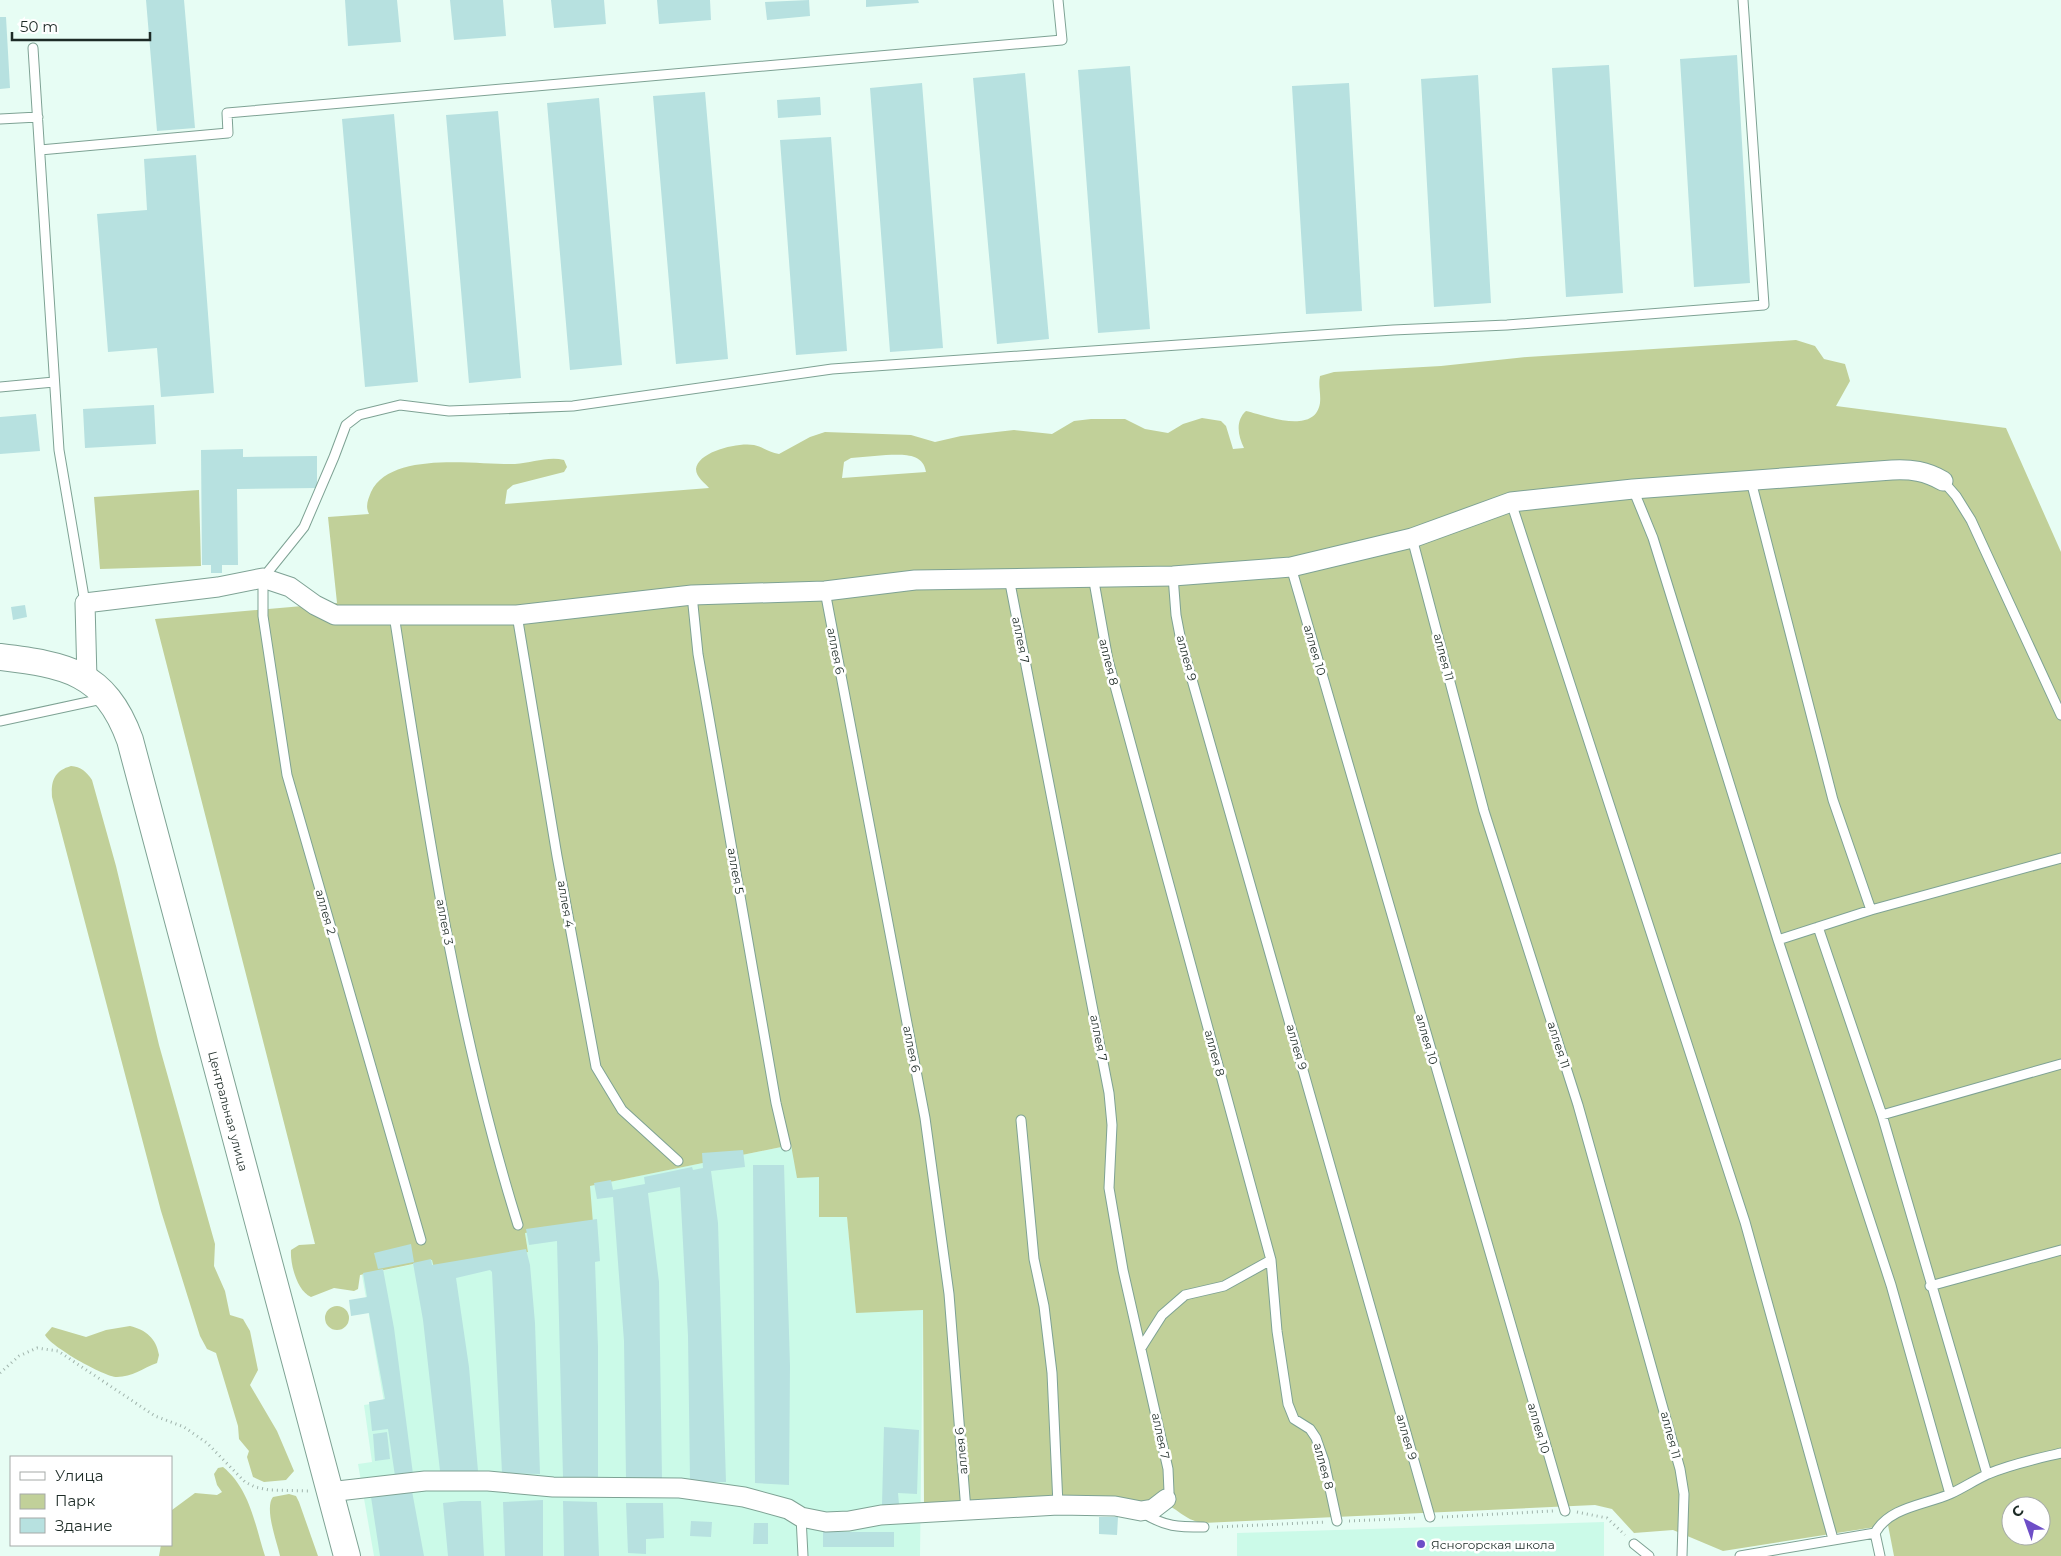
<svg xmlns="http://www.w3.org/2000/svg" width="2061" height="1556" font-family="Montserrat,sans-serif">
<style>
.built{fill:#cbfae8}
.green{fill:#c1d099;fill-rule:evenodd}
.building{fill:#b7e1e0}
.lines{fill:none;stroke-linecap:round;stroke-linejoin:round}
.lane-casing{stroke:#7ea294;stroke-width:11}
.street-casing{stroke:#7ea294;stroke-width:21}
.secondary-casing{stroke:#7ea294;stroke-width:28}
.path{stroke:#a0b4ac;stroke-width:3;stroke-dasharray:1 4;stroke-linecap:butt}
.lane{stroke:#fff;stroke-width:9}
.street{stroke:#fff;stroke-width:19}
.secondary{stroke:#fff;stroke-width:26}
.poi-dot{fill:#6e4ec7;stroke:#fff;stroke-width:2}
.labels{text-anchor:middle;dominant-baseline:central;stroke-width:5;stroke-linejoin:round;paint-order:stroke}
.street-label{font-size:12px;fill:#1d2b26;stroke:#fff}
.poi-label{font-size:12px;fill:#1d2b26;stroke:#fff;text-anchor:start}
</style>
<rect width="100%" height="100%" fill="#e7fdf4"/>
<path class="built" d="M791,1145l28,31 28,40 9,96 67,-2 -3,246h-546l-16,-92 14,-2 -8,-57 20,-3 -22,-127 71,-15 1,7 94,-16 -3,-18 64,-47z
M1604,1522v34h-367v-23z"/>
<path class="green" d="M1796,340l19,6 9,13 21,5 5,17 -14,25 170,22 55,124v1004h-167l-6,-31 -165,26 -50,-21 -39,3 -22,-24 -17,-4 -392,18c-20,-3 -25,-16 -45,-22l-234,7 -1,-198 -67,3 -9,-96h-28v-40l-22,1 -6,-33 -201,41 3,37 -68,10 3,19 -94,16 -2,-8 -72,15 -2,14 -4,2 -20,-3 -23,9c-14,-6 -21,-33 -20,-47l8,-5 16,-1 -160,-625 182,-16 -9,-86 41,-3c-4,-8 -1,-14 2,-22 20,-42 106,-27 144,-28 17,-1 33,-8 49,-4l3,7 -3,5 -51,13 -6,5 -2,14 204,-16c-4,-5 -13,-11 -13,-19 2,-18 43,-27 58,-24 9,2 16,8 25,9l31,-17 15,-5 86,3 24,7 26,-6 53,-6 38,4 22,-13 17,-2h34l20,10 23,4 15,-9 19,-6 19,3 5,5 7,23 11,-1c-6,-12 -9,-27 2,-37 18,4 69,25 74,-8 1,-10 -2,-17 0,-27l14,-4 107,-6 86,-9zM886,455c15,0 37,-3 40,17l-84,6 2,-16 7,-4zM2011,1506h30v30h-30z
M199,490l2,76 -101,3 -6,-72z
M71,766c10,1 15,5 21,14l24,86 43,179 56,199 -1,22 11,25 5,24 13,4 7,12 8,39 -8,15 27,46 17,40 -8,9 -22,2 -11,-5 -6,-20 2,-6 -10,-12 -1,-13 -22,-73 -9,-4 -7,-13 -39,-125 -109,-414c-1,-16 2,-26 19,-31z
M325 1318a12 12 0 1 1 24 0a12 12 0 1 1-24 0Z
M130,1326c16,4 26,12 29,29l-2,8c-14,5 -25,14 -40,14 -13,0 -67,-31 -72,-42l7,-8 34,10 20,-7z
M223,1467c27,22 32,58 42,89h-106l2,-11h10l1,-35 23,-17 22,2 5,-3 -5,-7 -3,-11 4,-6z
M289,1494l7,2 3,6 19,54h-38c-3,-14 -16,-48 -7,-59z"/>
<path class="building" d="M146,0h38l11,128 -38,3z
M345,0h52l4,42 -53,4z
M450,0h53l3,36 -52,4z
M551,0h53l2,24 -52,4z
M657,0h53l1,20 -52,4z
M809,0l1,16 -43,4 -2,-18z
M866,0h52l1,3 -53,4z
M0,17h6l4,71 -10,1z
M1737,55l13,228 -56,4 -14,-228z
M1609,65l14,228 -57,4 -14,-229z
M1130,66l20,263 -52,4 -20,-263z
M1025,73l24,266 -52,5 -24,-266z
M1478,75l13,228 -57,4 -13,-228z
M922,83l21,265 -53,4 -20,-264z
M1349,83l13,228 -56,3 -14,-228z
M705,92l23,267 -52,5 -23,-268z
M820,97l1,18 -43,3 -1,-18z
M599,98l23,267 -52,5 -23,-267z
M498,111l23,267 -52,5 -23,-268z
M394,114l24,268 -53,5 -23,-268z
M831,137l16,214 -51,4 -16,-215z
M196,155l18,238 -53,4 -4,-49 -49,4 -11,-138 50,-4 -3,-51z
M154,405l2,39 -71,4 -2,-39z
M36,414l4,37 -40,3v-37z
M243,449v8l74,-1v32l-80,1 1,76h-16v8h-11v-8h-9l-1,-115z
M25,605l2,12 -14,3 -2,-13z
M743,1150l2,17 -34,4 7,52 8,259h-36l-2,-146 -8,-149 -32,6 11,89 3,197 -36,-1 -2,-137 -11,-144 -16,2 -3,-16 17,-3 2,10 32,-6 -1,-7 48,-10 1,3 10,-2 -1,-15z
M753,1165h31l6,201 -1,119 -34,-2z
M597,1219l3,42 -5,1 3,85v131l-35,-1 -6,-236 -28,4 -3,-16z
M411,1244l3,18 -36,7 -4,-16z
M526,1249l4,16 5,58 5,151 -38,-1 -10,-201 -2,-2 -34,8 13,89 9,104h-38l-17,-151 -10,-57 18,-4 1,6z
M383,1269l11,59 19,146 -18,2 -7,-47 -16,2 -3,-29 16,-3 -16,-86 -18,3 -2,-16 18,-3 -4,-24z
M884,1427l35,3 -2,64 -19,-1 1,11 -17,1z
M387,1432l3,27 -15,2 -2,-27z
M412,1491l12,65h-44l-9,-59z
M543,1500v56h-38l-2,-54z
M461,1501h20l3,55h-36l-5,-53z
M563,1501l34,1 2,54h-35z
M626,1503h37l1,35 -18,1v15l-18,-1z
M1099,1517h19l-1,18 -18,-1z
M691,1521l21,1 -1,15 -21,-1z
M754,1523h14v21h-15z
M823,1532h71v15h-71z"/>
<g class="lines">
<g class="lane-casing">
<path id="lane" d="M33,48l26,402 26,153
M0,119l38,-2
M40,150l188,-17 -1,-20 835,-73 -4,-40
M0,387l54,-5
M1751,481l82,319 38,110
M1943,481l13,15 15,24 90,195
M1633,489l20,49 125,402 113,345 59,209
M1511,502l234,720 88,317
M1412,538l72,273 94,294 102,364 4,25 -2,62
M1291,567l274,944
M1093,576l15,84 163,600 6,71 11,73 6,15 16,10 6,9 8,23 13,60
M1173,576l3,39 5,26 249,876
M1009,578l100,515 3,32 -3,63 14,82 45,199 1,23 -3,7
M825,591l100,527 24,176 17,217
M692,595l6,59 78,449 10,43
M394,615c32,205 62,412 124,610
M517,615l40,241 39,211 26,43 56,51
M0,721l102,-22
M1818,927l64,188 105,359
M1778,940l93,-30 190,-52
M1882,1115l179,-51
M1021,1120l13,139 10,47 8,67 6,132
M421,1240l-134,-465 -24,-159v-38l41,-51 30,-70 12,-32 13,-10 41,-10 49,6 124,-5 259,-37 561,-39 114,-5 257,-20 -21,-305
M1930,1286l131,-36
M1141,1348l21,-33 23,-20 39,-9 47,-26
M1143,1513c23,14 34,14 61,14
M801,1517l2,39
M1875,1533l5,23
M1634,1544l15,12
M1740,1556l135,-23c14,-26 50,-28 75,-39 13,-6 25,-14 38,-20 23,-10 48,-15 73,-21"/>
</g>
<g class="street-casing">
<path id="street" d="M87,679l-2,-76 133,-16 45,-9 27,9 25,18 20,10h182l175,-20 133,-4 90,-11 258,-4 118,-9 121,-29 99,-36 122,-13 259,-19c19,-1 34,1 51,11
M329,1492l96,-11h63l65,6 127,1 64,9 44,12 13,8 25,5 23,-1 32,-6 177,-10 57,1 26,5 12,-2 13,-10"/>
</g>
<g class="secondary-casing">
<g id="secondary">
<path id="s1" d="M0,657c65,8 105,14 130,83l217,816"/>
</g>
</g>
<path class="path" d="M0,1373l19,-17 18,-8 21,3 97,65 29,11 23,16 38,39 10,5 14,3 39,1
M1577,1512l30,6 18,17
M1442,1517l111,-6
M1349,1521l69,-3
M1217,1527l109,-5"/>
<use href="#lane" class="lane"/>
<use href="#street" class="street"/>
<use href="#secondary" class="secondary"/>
</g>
<circle class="poi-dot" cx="1421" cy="1544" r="5"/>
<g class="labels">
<g class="street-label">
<text transform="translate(1021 640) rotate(79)">аллея 7</text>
<text transform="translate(1315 650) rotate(74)">аллея 10</text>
<text transform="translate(836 651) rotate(79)">аллея 6</text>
<text transform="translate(1444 657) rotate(75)">аллея 11</text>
<text transform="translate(1187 658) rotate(75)">аллея 9</text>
<text transform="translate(1109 662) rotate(76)">аллея 8</text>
<text transform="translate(736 871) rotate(80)">аллея 5</text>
<text transform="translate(566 904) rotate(80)">аллея 4</text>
<text transform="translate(326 912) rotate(74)">аллея 2</text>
<text transform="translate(445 922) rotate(79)">аллея 3</text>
<text transform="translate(1099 1038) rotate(79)">аллея 7</text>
<text transform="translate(1427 1039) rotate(74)">аллея 10</text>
<text transform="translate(1559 1045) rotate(72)">аллея 11</text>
<text transform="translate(1297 1047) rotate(74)">аллея 9</text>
<text transform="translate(912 1049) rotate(79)">аллея 6</text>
<text transform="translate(1215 1053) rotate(75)">аллея 8</text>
<text stroke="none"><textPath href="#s1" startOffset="550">Центральная улица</textPath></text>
<text transform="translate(1539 1428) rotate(74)">аллея 10</text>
<text transform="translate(1671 1435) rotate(75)">аллея 11</text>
<text transform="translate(1161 1436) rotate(78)">аллея 7</text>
<text transform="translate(1407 1437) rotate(74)">аллея 9</text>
<text transform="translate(961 1451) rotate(-95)">аллея 6</text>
<text transform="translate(1324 1466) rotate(75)">аллея 8</text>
</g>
<g class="poi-label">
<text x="1431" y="1544">Ясногорская школа</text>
</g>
</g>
<rect x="10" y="1456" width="162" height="90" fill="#ffffff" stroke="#a5aaa8"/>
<rect x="20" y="1472" width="25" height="8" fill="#ffffff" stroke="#a5aaa8"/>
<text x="55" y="1481" font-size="15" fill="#1d2b26">Улица</text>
<rect x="20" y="1494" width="25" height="15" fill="#c1d099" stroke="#a5aaa8"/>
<text x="55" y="1506" font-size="15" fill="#1d2b26">Парк</text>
<rect x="20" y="1518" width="25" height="15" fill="#b7e1e0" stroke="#a5aaa8"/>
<text x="55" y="1531" font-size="15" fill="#1d2b26">Здание</text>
<g transform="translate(2026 1521) rotate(319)"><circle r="24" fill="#ffffff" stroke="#a5aaa8"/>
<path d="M0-4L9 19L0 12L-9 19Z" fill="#6e4ec7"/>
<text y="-8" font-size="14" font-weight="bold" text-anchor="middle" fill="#1d2b26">С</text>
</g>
<path d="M12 32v8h138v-8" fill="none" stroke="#1d2b26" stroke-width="2.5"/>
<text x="20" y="32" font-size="15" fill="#1d2b26" stroke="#ffffff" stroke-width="4" paint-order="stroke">50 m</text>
</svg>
